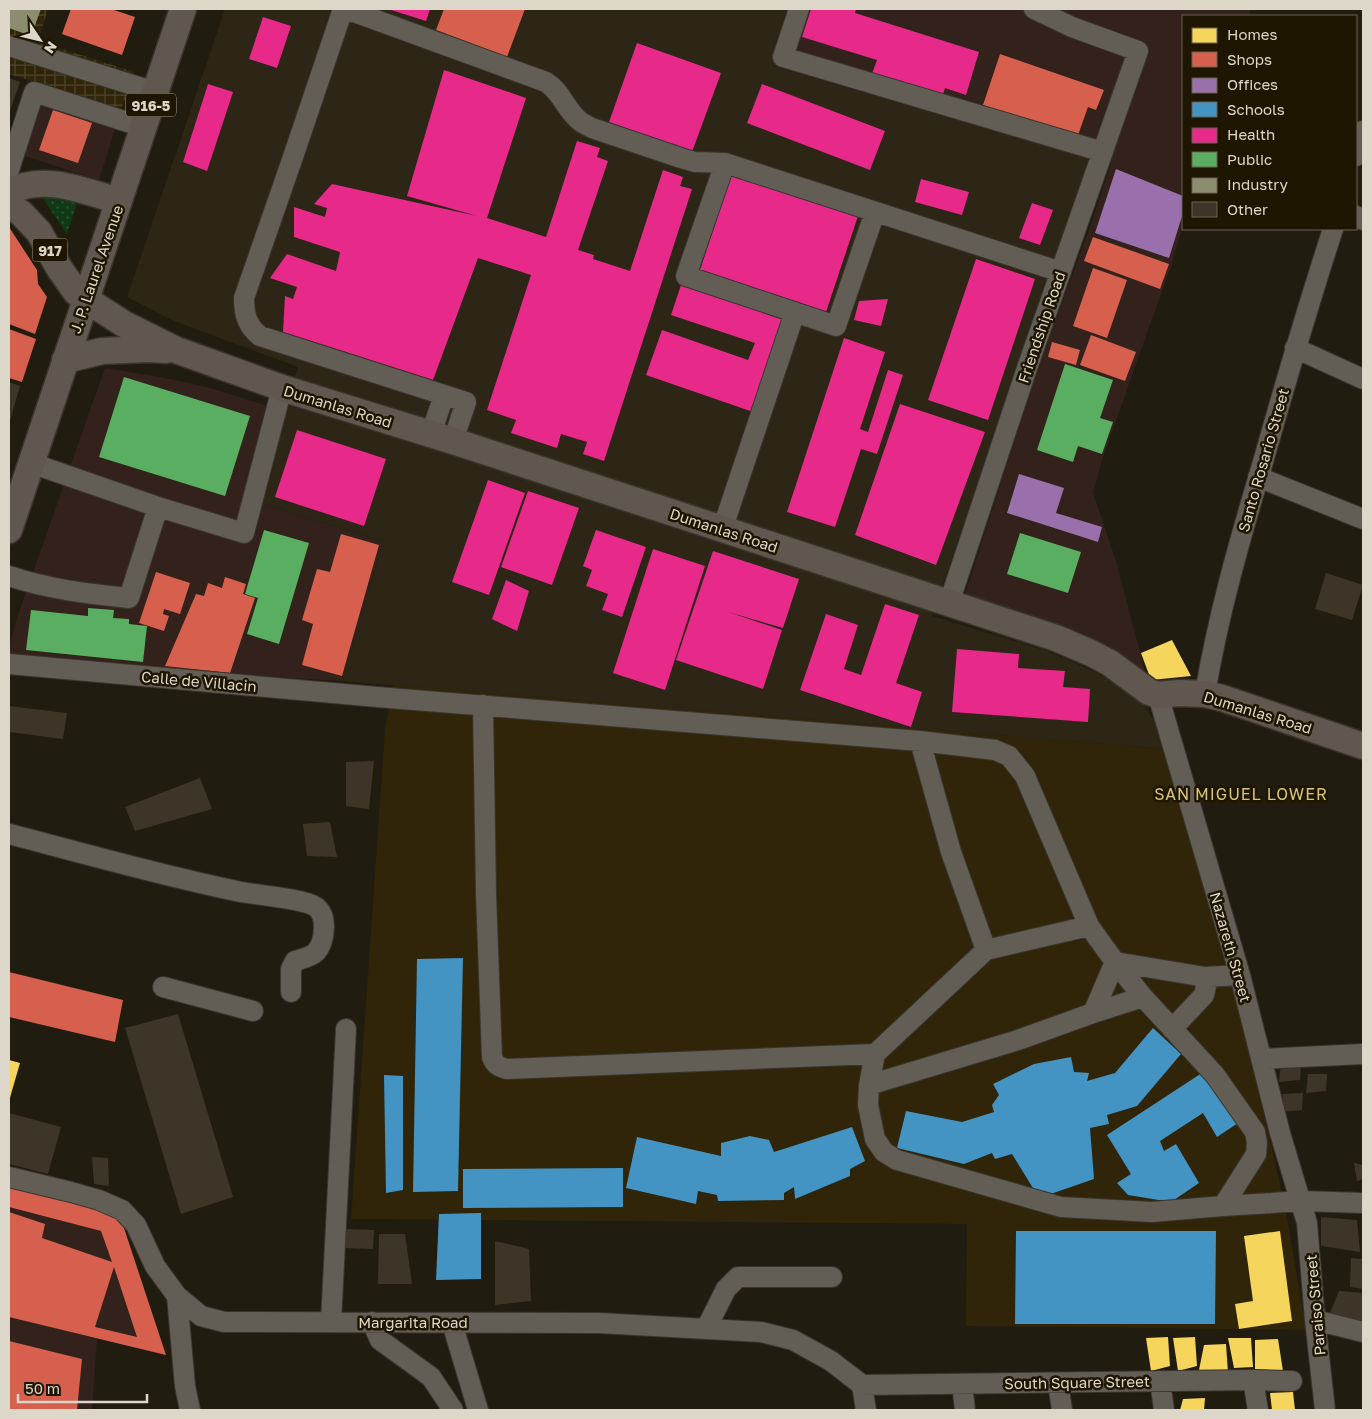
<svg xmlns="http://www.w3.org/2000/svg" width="1372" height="1419" font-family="'Golos Text',sans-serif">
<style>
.commercial{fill:#32221b}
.industrial{fill:url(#industrial-grid)}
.built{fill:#302509}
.medical{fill:#2d2515}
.grass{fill:url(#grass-dots)}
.homes{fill:#f6d55c}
.shops{fill:#d6604d;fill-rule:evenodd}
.offices{fill:#9970ab}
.schools{fill:#4393c3}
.health{fill:#e7298a}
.public{fill:#5aae61}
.industry{fill:#8c8c6e}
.building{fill:#3d3628}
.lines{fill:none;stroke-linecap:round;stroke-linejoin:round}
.minor-casing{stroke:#39352d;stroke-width:22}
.major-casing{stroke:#39352d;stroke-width:29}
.minor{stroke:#625d55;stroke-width:20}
.major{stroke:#60584e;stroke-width:26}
.labels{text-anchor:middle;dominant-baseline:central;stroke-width:5;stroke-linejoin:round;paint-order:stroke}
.shield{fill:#1f1602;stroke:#a49d8e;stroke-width:1}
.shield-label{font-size:14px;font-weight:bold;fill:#ddd7ca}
.street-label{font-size:15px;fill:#ddd7ca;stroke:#1f1602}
.neighbourhood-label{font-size:16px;letter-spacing:1px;fill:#d7c678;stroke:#1f1602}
</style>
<defs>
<pattern id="industrial-grid" width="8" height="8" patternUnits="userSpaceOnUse" patternTransform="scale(1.25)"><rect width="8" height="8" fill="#302509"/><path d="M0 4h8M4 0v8" fill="none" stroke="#4e442c"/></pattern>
<pattern id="grass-dots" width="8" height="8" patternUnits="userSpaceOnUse" patternTransform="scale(1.25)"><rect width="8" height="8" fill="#0f3917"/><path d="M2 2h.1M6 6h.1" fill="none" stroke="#325537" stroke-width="1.8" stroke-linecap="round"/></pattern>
</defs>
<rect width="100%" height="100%" fill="#211c10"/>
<path class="commercial" d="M792,9h459l-2,7h-66v209l-11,38 -70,197 -9,33 23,68 30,114 -182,-78 78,-241 46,-123 23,-68 -338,-100z
M28,80l93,30 -22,70 -90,-29v-11z
M105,368l55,9 47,10 77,24 -23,92 122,38 -41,140 -108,-6 -225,-19v-9l9,-32z
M9,1184l111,32 46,139 -69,-16 -5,71h-83z"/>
<path class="industrial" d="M9,9h39l-10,32 96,31 -13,38 -112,-36z"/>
<path class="built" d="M393,684l774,65 75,268 44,194 20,119 -340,-4 1,-102 -616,-5 34,-489z"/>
<path class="medical" d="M225,9h567l-19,57 316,92 -157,458 112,34 25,10 44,21 17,11 16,16 12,20 9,21 -825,-68 41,-140 -122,-38 23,-92 14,-44 -124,-46 -47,-24z"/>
<path class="grass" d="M40,194l37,9 -10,31z"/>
<path class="homes" d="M1172,640l19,36 -40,4 -10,-27z
M9,1060l11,3 -11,38z
M1280,1231l12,90 -53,8 -4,-25 18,-3 -9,-65z
M1168,1337l2,29 -19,5 -5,-33z
M1195,1337l2,29 -19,5 -5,-33z
M1228,1338h23l2,29 -19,1z
M1278,1339l5,32 -28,-2v-29z
M1226,1344l2,29 -30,2 6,-30z
M1293,1392l2,18h-23l-2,-17z
M1205,1398l-1,12h-24l3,-11z"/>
<path class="shops" d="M71,9h40l24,8 -13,38 -60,-21z
M444,9h81l-18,48 -71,-27z
M1000,54l104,36 -8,20 -8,-3 -11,31 -94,-33z
M53,110l39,13 -14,40 -39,-13z
M9,227l28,43 1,14 9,13 -12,37 -26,-10z
M1093,237l76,27 -9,25 -76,-28z
M1093,268l34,12 -20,58 -34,-12z
M9,329l27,10 -14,43 -13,-4z
M1091,335l45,17 -11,29 -45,-16z
M1052,342l28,8 -4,15 -28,-8z
M341,534l38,11 -37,131 -40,-11 11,-41 -11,-4 15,-51 13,3z
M156,572l34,11 -10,31 -16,-5 -1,5 6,2 -5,15 -25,-8z
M225,577l21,7 -3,10 12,4 -25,75 -65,-7 31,-72 8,2 4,-13 14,5z
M9,972l114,28 -8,42 -106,-25z
M9,1186l111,30 46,139 -157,-38v-105l36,12 -3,14 70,24 -11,-31 -92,-24zM114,1267l23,70 -42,-10z
M9,1341l73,18 -5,51h-68z"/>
<path class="offices" d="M1116,169l67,27v17l-14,45 -74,-25z
M1019,474l45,14 -8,25 46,14 -4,15 -91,-29z"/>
<path class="schools" d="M463,958l-5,233 -45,1 4,-233z
M1153,1028l28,26 -44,52 -30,9 2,9 -19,4 4,51 -55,19 -27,-44 -17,5 -3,-6 -28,11 -67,-16 9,-37 56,11 32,-10 -2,-7 7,-10 -6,-11 41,-20 37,-7 3,15 15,1 -2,8 28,-8z
M1208,1069l30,54 -21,14 -14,-24 -43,28 4,10 12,-7 23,39 -28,19 -43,-7 -11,-12 14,-9 -24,-39z
M384,1075l19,1v114l-17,3z
M852,1127l13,34 -15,8v7l-55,23 -1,-12 -10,6v7l-66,1 -1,-6 -19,-4 -2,13 -70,-16 11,-51 84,19v-13l29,-7 19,4 5,12z
M623,1168v39l-160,1v-39z
M481,1213v66l-45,1 3,-66z
M1016,1231h200l-1,93h-200z"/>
<path class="health" d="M388,9h42l-4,12z
M811,9h45l-1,4 124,39 -13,43 -21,-7 -4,13 -71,-22 7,-19 -75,-23z
M263,17l28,9 -14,42 -28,-9z
M637,43l84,30 -29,79 -83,-30z
M444,70l82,28 -39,120 59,19 31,-96 23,7 -3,9 11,4 -30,89 16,5 -1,4 37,12 33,-101 20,7 -3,9 12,3 -88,272 -21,-7 4,-12 -26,-8 -4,14 -46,-15 5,-13 -29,-10 44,-135 -53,-17 -45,122 -150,-48 2,-36 8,3 4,-12 -27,-9 17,-24 49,17 4,-19 -46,-15v-30l31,10 2,-9 -13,-4 18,-20 145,32 -70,-20z
M208,84l25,8 -26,79 -24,-9z
M762,84l123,47 -15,39 -123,-47z
M731,175l127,41 -33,99 -126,-42z
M921,179l48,13 -7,23 -47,-13z
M1032,203l21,7 -13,35 -21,-7z
M976,259l59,20 -47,141 -60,-20z
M681,285l105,35 -30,93 -110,-38 16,-45 86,30 7,-17 -84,-28z
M888,299l-7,27 -27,-6 5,-19z
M844,338l41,14 -25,77 8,3 20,-62 15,5 -26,79 -16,-5 -26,78 -48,-15z
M900,404l85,28 -49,133 -81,-30z
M297,430l89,29 -22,67 -89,-29z
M488,480l37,13 -36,102 -37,-13z
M528,491l51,17 -27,77 -51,-18z
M596,530l50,17 -24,70 -20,-7 6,-16 -22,-8 6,-16 -9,-4z
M653,549l52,17 -40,124 -52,-17z
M713,551l86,28 -16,49 -55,-16 54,18 -19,59 -87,-29z
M506,580l23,11 -12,40 -25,-12z
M885,604l34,11 -23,68 26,9 -11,35 -111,-37 26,-76 32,11 -14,44 17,6z
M957,649l62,5 -1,14 47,3 -2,16 27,2 -2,33 -136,-10z"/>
<path class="public" d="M1065,364l48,16 -13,38 13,4 -11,32 -24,-8 -5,16 -36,-12z
M124,377l126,39 -25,80 -126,-39z
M264,530l45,13 -30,101 -32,-10 11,-36 -13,-4z
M1020,533l61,19 -13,41 -61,-19z
M88,608l26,2 -1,8 16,1v5l18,2 -4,36 -117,-12 5,-40 57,6z"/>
<path class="industry" d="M9,9h32l-10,27 -22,-8z"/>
<path class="building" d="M9,78l11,4 -11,32z
M9,382l11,4 -11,38z
M1326,573l37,12 -11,35 -37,-11z
M9,706l58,7 -4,26 -54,-7z
M374,761l-5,48 -23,-3v-44z
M200,778l12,31 -77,22 -10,-24z
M330,822l7,35 -30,-1 -4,-32z
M178,1014l55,183 -52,17 -56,-186z
M1301,1062l-1,18 -21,2 2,-19z
M1308,1074h19l-1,17 -20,2z
M1303,1093l-1,17 -21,2 2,-18z
M9,1113l52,14 -13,47 -39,-10z
M92,1157l16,1 1,28 -15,-2z
M1354,1163l9,2v14l-6,2z
M1321,1217l36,3 3,32 -39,-6z
M345,1229l29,1 -1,19 -29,-1z
M379,1234h26l7,50h-34z
M495,1241l34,8 2,52 -36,4z
M1351,1258l12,1v30l-13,-2z
M1339,1291l24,2v27h-36z"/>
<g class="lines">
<g class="minor-casing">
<path id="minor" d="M343,9l-50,148 -49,141c0,16 3,28 16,38l206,66 -13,39
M346,9l200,73c16,10 20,29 35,40 3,2 7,4 11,6l89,30 14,4 30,1 336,109
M799,9l-16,48 320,95
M9,46l146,46
M1356,156l7,-25
M725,163l-39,113 150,50 39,-114
M9,170l25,-78 109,35
M1356,216l7,4
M1295,348l68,31
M431,434l13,-39
M31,463l127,44 86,26 38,-145
M1258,477l105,42
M722,530l73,-218
M9,576c39,13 79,18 120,22l29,-91
M949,603l77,-232 112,-320 -66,-24 -38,-18
M9,664l380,34 531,43 75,9 14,6 16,20 64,150 26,36 28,35 72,78 40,57 2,11 -1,11 -33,52 -71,6 -91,-5 -164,-47 -13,-8 -9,-13 -7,-34 1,-20 6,-31 111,-104 103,-24
M1205,694c13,-79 35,-155 58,-232 22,-78 45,-156 70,-233
M1158,695l82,280 40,158 27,90 8,97 10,90
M483,705l3,189 6,163c3,8 7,10 15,12l368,-15
M920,741l31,111 35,98
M9,834c77,20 154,42 232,58 16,3 64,7 75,15 12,9 9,35 0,45 -5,5 -15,7 -21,9l-4,8v23
M163,987l90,24
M1093,1013l22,-51 90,15 35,-2
M1172,1029l32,-34 2,-9 -1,-9
M1261,1059l102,-5
M869,1085l149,-45 75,-27 50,-16
M9,1177l62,15 28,8 23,10 14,15 19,41 22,30 24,20 23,6 375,1 162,9 32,8 38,21 31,24
M1223,1206l79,-5 61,2
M177,1296l8,90 5,24
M1315,1320l48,12
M331,1322l15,-293
M372,1322l8,18 51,37 22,33
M452,1323l26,87
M706,1329l20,-40 12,-12h94
M1253,1380l5,30
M1160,1381l4,29
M1058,1383l4,27
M962,1384l3,26
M862,1385l391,-5 39,1
M862,1385l4,25"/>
</g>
<g class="major-casing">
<path id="major" d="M9,192c34,-19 75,-1 110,9
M9,205l12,8 18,19 20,36 17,24 9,7 39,25 52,26 106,38 171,53 603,197 35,15 19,10 39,29 9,3 21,-2 26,1 17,4 141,48
M65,360l37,-9 46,-2 18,1
M9,530l174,-521"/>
</g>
<use href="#minor" class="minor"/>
<use href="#major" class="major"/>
</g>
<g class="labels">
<g class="shield">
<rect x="126" y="93.5" width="50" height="23" rx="4"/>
<rect x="32.5" y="238.5" width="35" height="23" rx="4"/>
</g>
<g class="shield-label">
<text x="151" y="105">916-5</text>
<text x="50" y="250">917</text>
</g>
<g class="street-label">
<text transform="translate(96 269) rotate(-71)">J. P. Laurel Avenue</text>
<text transform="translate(1041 327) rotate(-71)">Friendship Road</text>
<text transform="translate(338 406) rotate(17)">Dumanlas Road</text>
<text transform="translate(1263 460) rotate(-74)">Santo Rosario Street</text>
<text transform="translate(724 530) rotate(18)">Dumanlas Road</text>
<text transform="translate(199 681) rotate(5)">Calle de Villacin</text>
<text transform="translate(1258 712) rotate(17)">Dumanlas Road</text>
<text transform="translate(1231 947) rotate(74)">Nazareth Street</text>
<text transform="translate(1315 1305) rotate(-95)">Paraiso Street</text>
<text x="413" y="1322">Margarita Road</text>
<text transform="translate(1077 1382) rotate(-1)">South Square Street</text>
</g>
<g class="neighbourhood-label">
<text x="1241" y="794">SAN MIGUEL LOWER</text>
</g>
</g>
<rect width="1372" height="1419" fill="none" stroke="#ddd7ca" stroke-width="20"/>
<rect x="1182" y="15" width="175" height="215" fill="#1f1602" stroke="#6b6352"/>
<rect x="1192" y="28" width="25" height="15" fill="#f6d55c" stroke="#6b6352"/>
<text x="1227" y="40" font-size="15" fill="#ddd7ca">Homes</text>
<rect x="1192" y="52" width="25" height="15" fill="#d6604d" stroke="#6b6352"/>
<text x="1227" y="65" font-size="15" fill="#ddd7ca">Shops</text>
<rect x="1192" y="78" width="25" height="15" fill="#9970ab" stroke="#6b6352"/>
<text x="1227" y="90" font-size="15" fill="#ddd7ca">Offices</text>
<rect x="1192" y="102" width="25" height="15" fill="#4393c3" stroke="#6b6352"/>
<text x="1227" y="115" font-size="15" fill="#ddd7ca">Schools</text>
<rect x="1192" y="128" width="25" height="15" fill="#e7298a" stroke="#6b6352"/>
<text x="1227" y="140" font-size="15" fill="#ddd7ca">Health</text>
<rect x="1192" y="152" width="25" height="15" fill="#5aae61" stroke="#6b6352"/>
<text x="1227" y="165" font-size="15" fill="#ddd7ca">Public</text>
<rect x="1192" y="178" width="25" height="15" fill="#8c8c6e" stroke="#6b6352"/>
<text x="1227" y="190" font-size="15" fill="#ddd7ca">Industry</text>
<rect x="1192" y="202" width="25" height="15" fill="#3d3628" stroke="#6b6352"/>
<text x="1227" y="215" font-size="15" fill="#ddd7ca">Other</text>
<g transform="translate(40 40) rotate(125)" stroke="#1f1602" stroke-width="4" paint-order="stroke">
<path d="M0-4L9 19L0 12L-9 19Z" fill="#ddd7ca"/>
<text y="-8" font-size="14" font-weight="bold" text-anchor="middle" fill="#ddd7ca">N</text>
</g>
<path d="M18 1394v8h129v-8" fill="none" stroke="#ddd7ca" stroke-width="2.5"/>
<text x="25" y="1394" font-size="15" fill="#ddd7ca" stroke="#1f1602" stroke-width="4" paint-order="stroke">50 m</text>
</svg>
